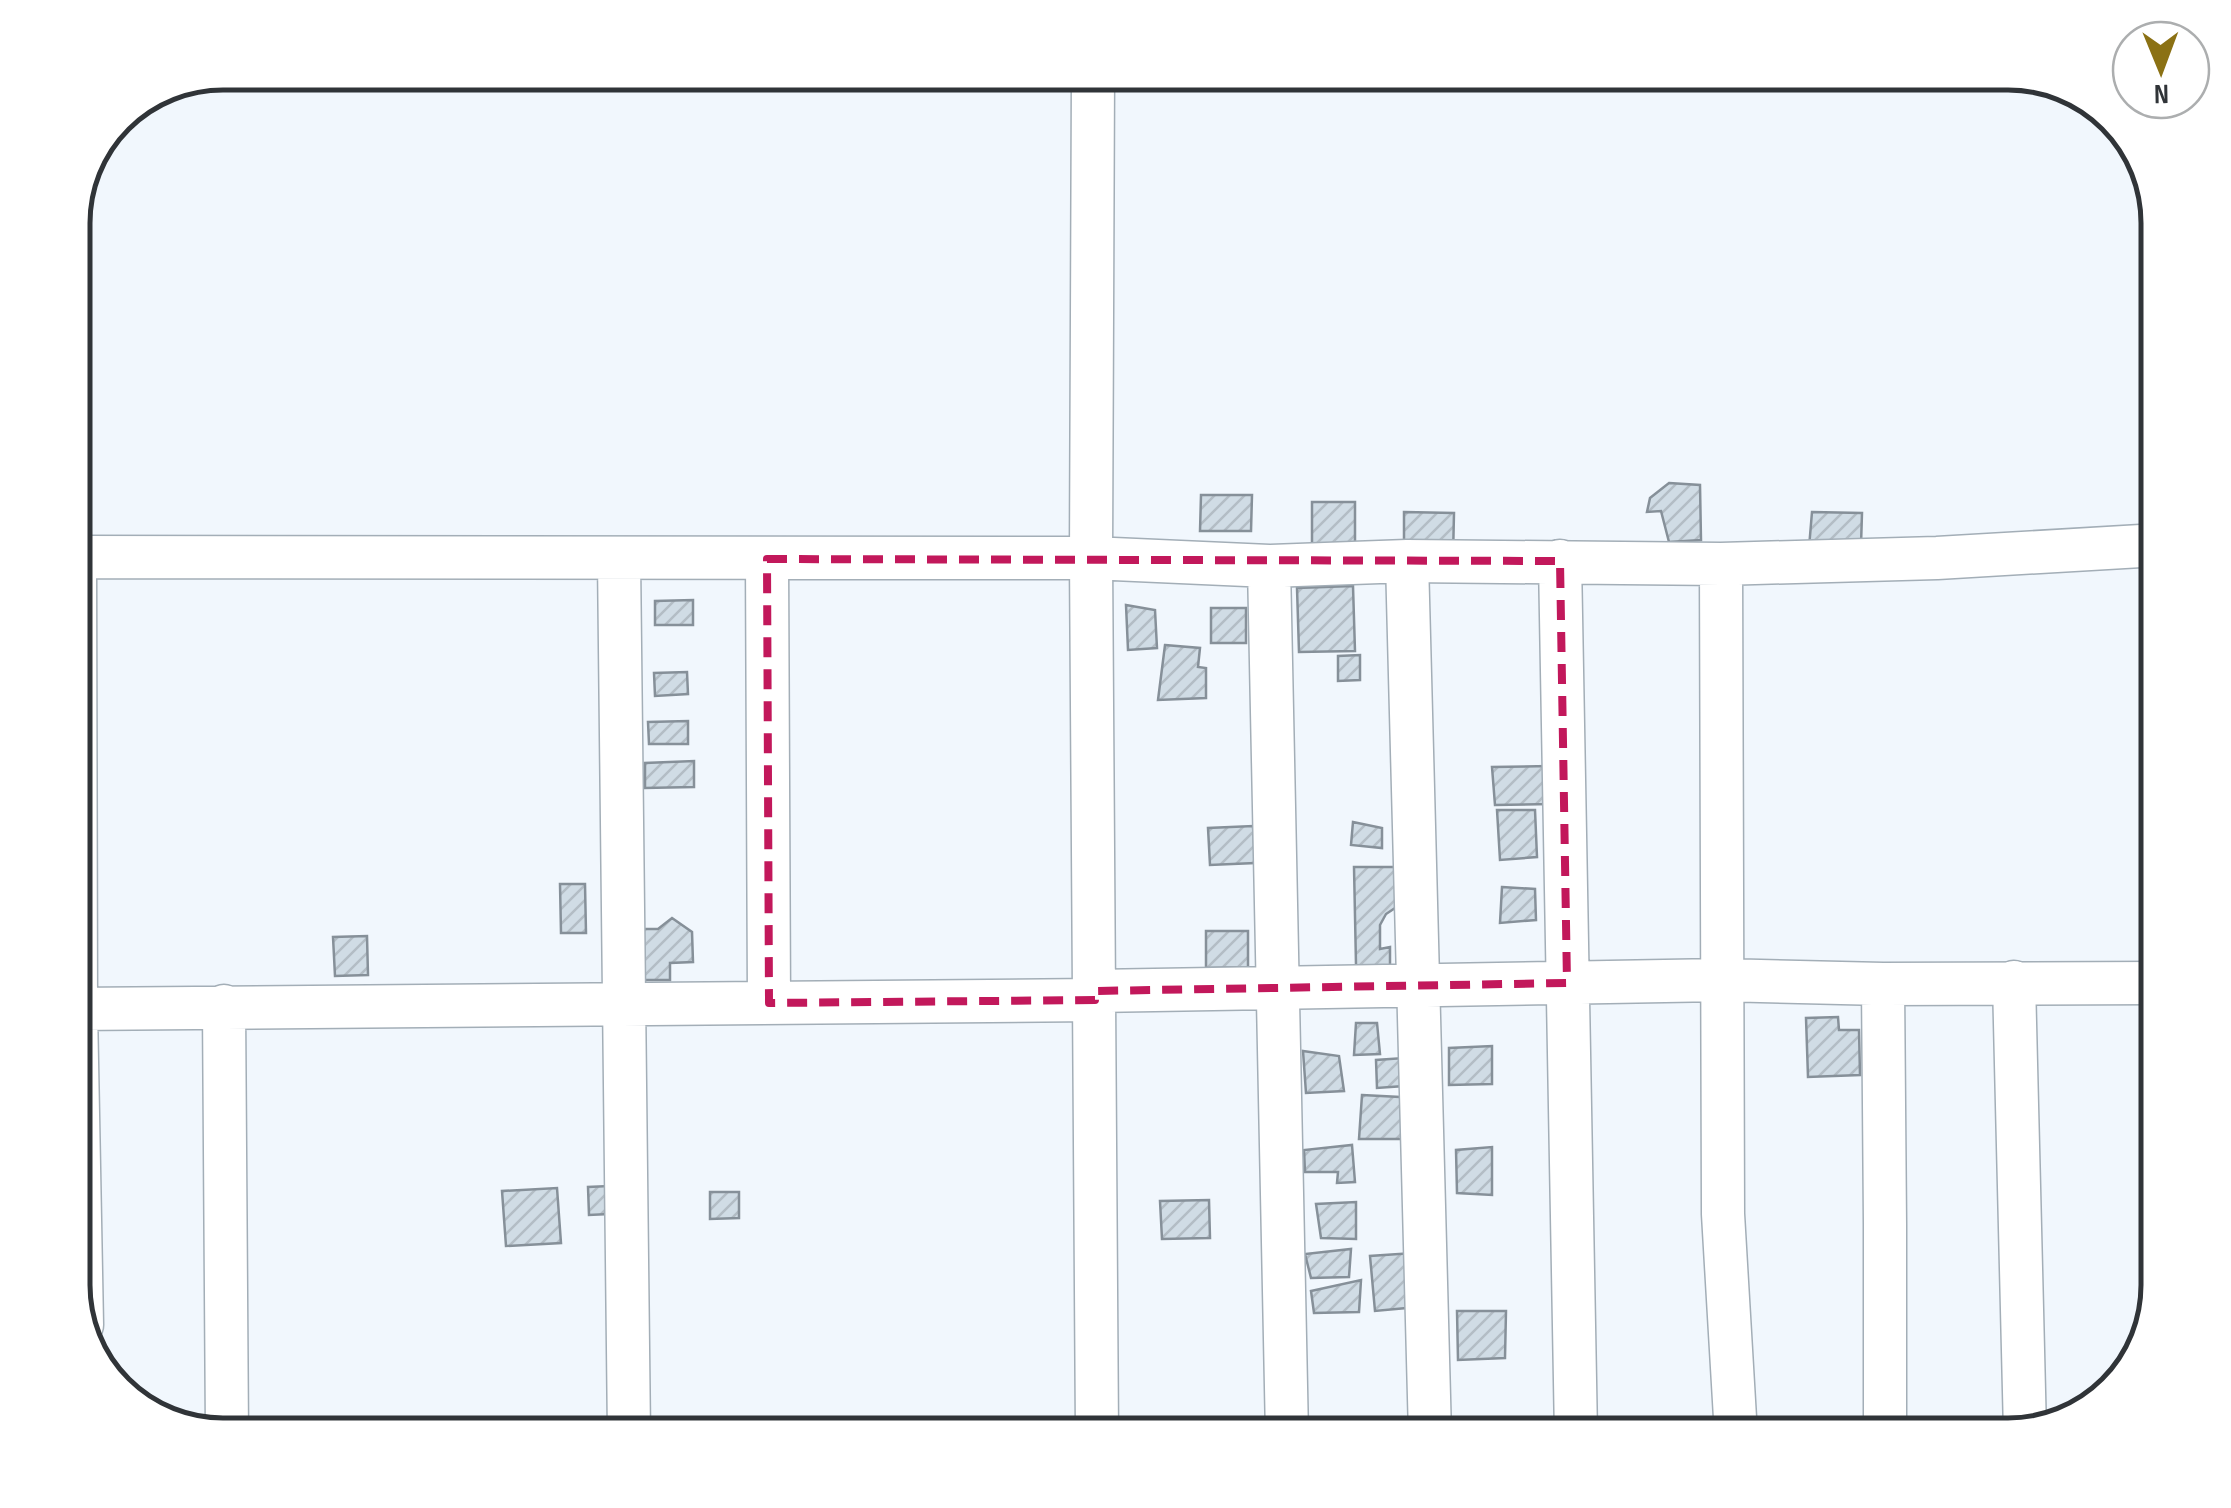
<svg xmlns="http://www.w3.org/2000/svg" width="2231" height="1508" font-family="'Sofia Sans Condensed',sans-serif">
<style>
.building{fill:url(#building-hatch);stroke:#869099;stroke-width:2.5}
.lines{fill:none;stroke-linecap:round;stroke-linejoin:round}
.minor-casing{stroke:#a3aeb7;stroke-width:45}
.minor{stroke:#fff;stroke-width:42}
.marked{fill:none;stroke:#c2185b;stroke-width:8;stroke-dasharray:20 12;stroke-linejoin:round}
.rim{fill:none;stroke:#303438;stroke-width:5}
</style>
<defs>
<pattern id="building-hatch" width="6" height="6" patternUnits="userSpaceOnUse" patternTransform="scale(2.5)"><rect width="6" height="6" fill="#d0dce5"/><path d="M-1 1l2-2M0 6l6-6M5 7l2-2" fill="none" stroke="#b3bdc5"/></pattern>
</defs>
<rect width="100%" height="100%" fill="#f1f7fd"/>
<path class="building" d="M1669,483l31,2 1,55 -32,2 -8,-31 -14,1 3,-14z
M1201,495h51l-1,36h-51z
M1312,502h43v43h-43z
M1404,512l50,1 -1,44 -49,-1z
M1812,512l50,1 -1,32 -52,3z
M1353,586l2,65 -56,1 -2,-64z
M693,600v25h-38v-24z
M1126,605l29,5 2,38 -29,2z
M1211,608h35v35h-35z
M1165,645l35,3 -2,19 8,1v30l-48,2z
M1360,655v25l-22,1v-25z
M687,672l1,22 -33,2 -1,-23z
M688,721v23h-39l-1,-22z
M694,761v26l-49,1v-25z
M1549,766l1,38 -55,1 -3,-38z
M1497,810h38l2,47 -37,3z
M1353,822l29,6v20l-31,-3z
M1253,826l2,37 -45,2 -2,-37z
M1354,867h44l3,37 -15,10 -6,11v24l10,-2v24l-34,-6z
M560,884h25l1,49h-25z
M1502,887l33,2 1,31 -36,3z
M672,918l20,14 1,30 -23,1v17h-28l-1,-51h17z
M1206,931h42v36l-42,1z
M367,936l1,39 -33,1 -2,-39z
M1838,1017l1,13h20l1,45 -52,2 -2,-59z
M1356,1023h21l3,31 -26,1z
M1492,1046v38l-43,1v-37z
M1303,1051l36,5 5,35 -38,2z
M1404,1058v28l-27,2 -1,-28z
M1362,1095l38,2 6,42h-47z
M1352,1145l3,37 -18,1 1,-11h-33l-1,-22z
M1492,1147v48l-35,-2 -1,-43z
M609,1186v28l-20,1 -1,-28z
M557,1188l4,55 -55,3 -4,-55z
M710,1192h29v26l-29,1z
M1209,1200l1,38 -48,1 -2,-38z
M1356,1202v37l-35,-1 -5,-34z
M1351,1249l-2,28 -38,1 -6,-24z
M1413,1253l4,54 -42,4 -5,-55z
M1361,1280l-2,32 -45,1 -3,-22z
M1457,1311h49l-1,47 -47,2z"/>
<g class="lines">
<g class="minor-casing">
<path id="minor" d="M1093,73l-2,485 6,877
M73,557l1018,1 178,8 138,-5 314,3 216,-6 221,-13
M75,557l1,452 6,316
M619,559l10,876
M767,559l2,444
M1407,561l23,874
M1560,561l16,874
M1721,564l2,650 13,221
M1269,566l18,869
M2014,982l11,450
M1883,984l2,240v211
M1095,991l626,-11 162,4 275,-1
M224,1006l3,429
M73,1009l1022,-9"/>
</g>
<use href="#minor" class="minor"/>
</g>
<path class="marked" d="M767,559l793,2 7,422 -472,8v9l-326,3z"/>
<path d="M0 0H2231V1508H0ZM223 90H2008A133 133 0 0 1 2141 223V1285A133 133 0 0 1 2008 1418H223A133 133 0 0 1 90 1285V223A133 133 0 0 1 223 90Z" fill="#fff" fill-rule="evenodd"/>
<path class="rim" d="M223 90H2008A133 133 0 0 1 2141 223V1285A133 133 0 0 1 2008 1418H223A133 133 0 0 1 90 1285V223A133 133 0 0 1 223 90Z"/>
<g transform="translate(2161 70) rotate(179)"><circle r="48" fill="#ffffff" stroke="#acaeaf" stroke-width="2.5"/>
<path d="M0-8L18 38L0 25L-18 38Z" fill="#8b7114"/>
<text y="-15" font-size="28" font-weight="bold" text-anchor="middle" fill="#303438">N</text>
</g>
</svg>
